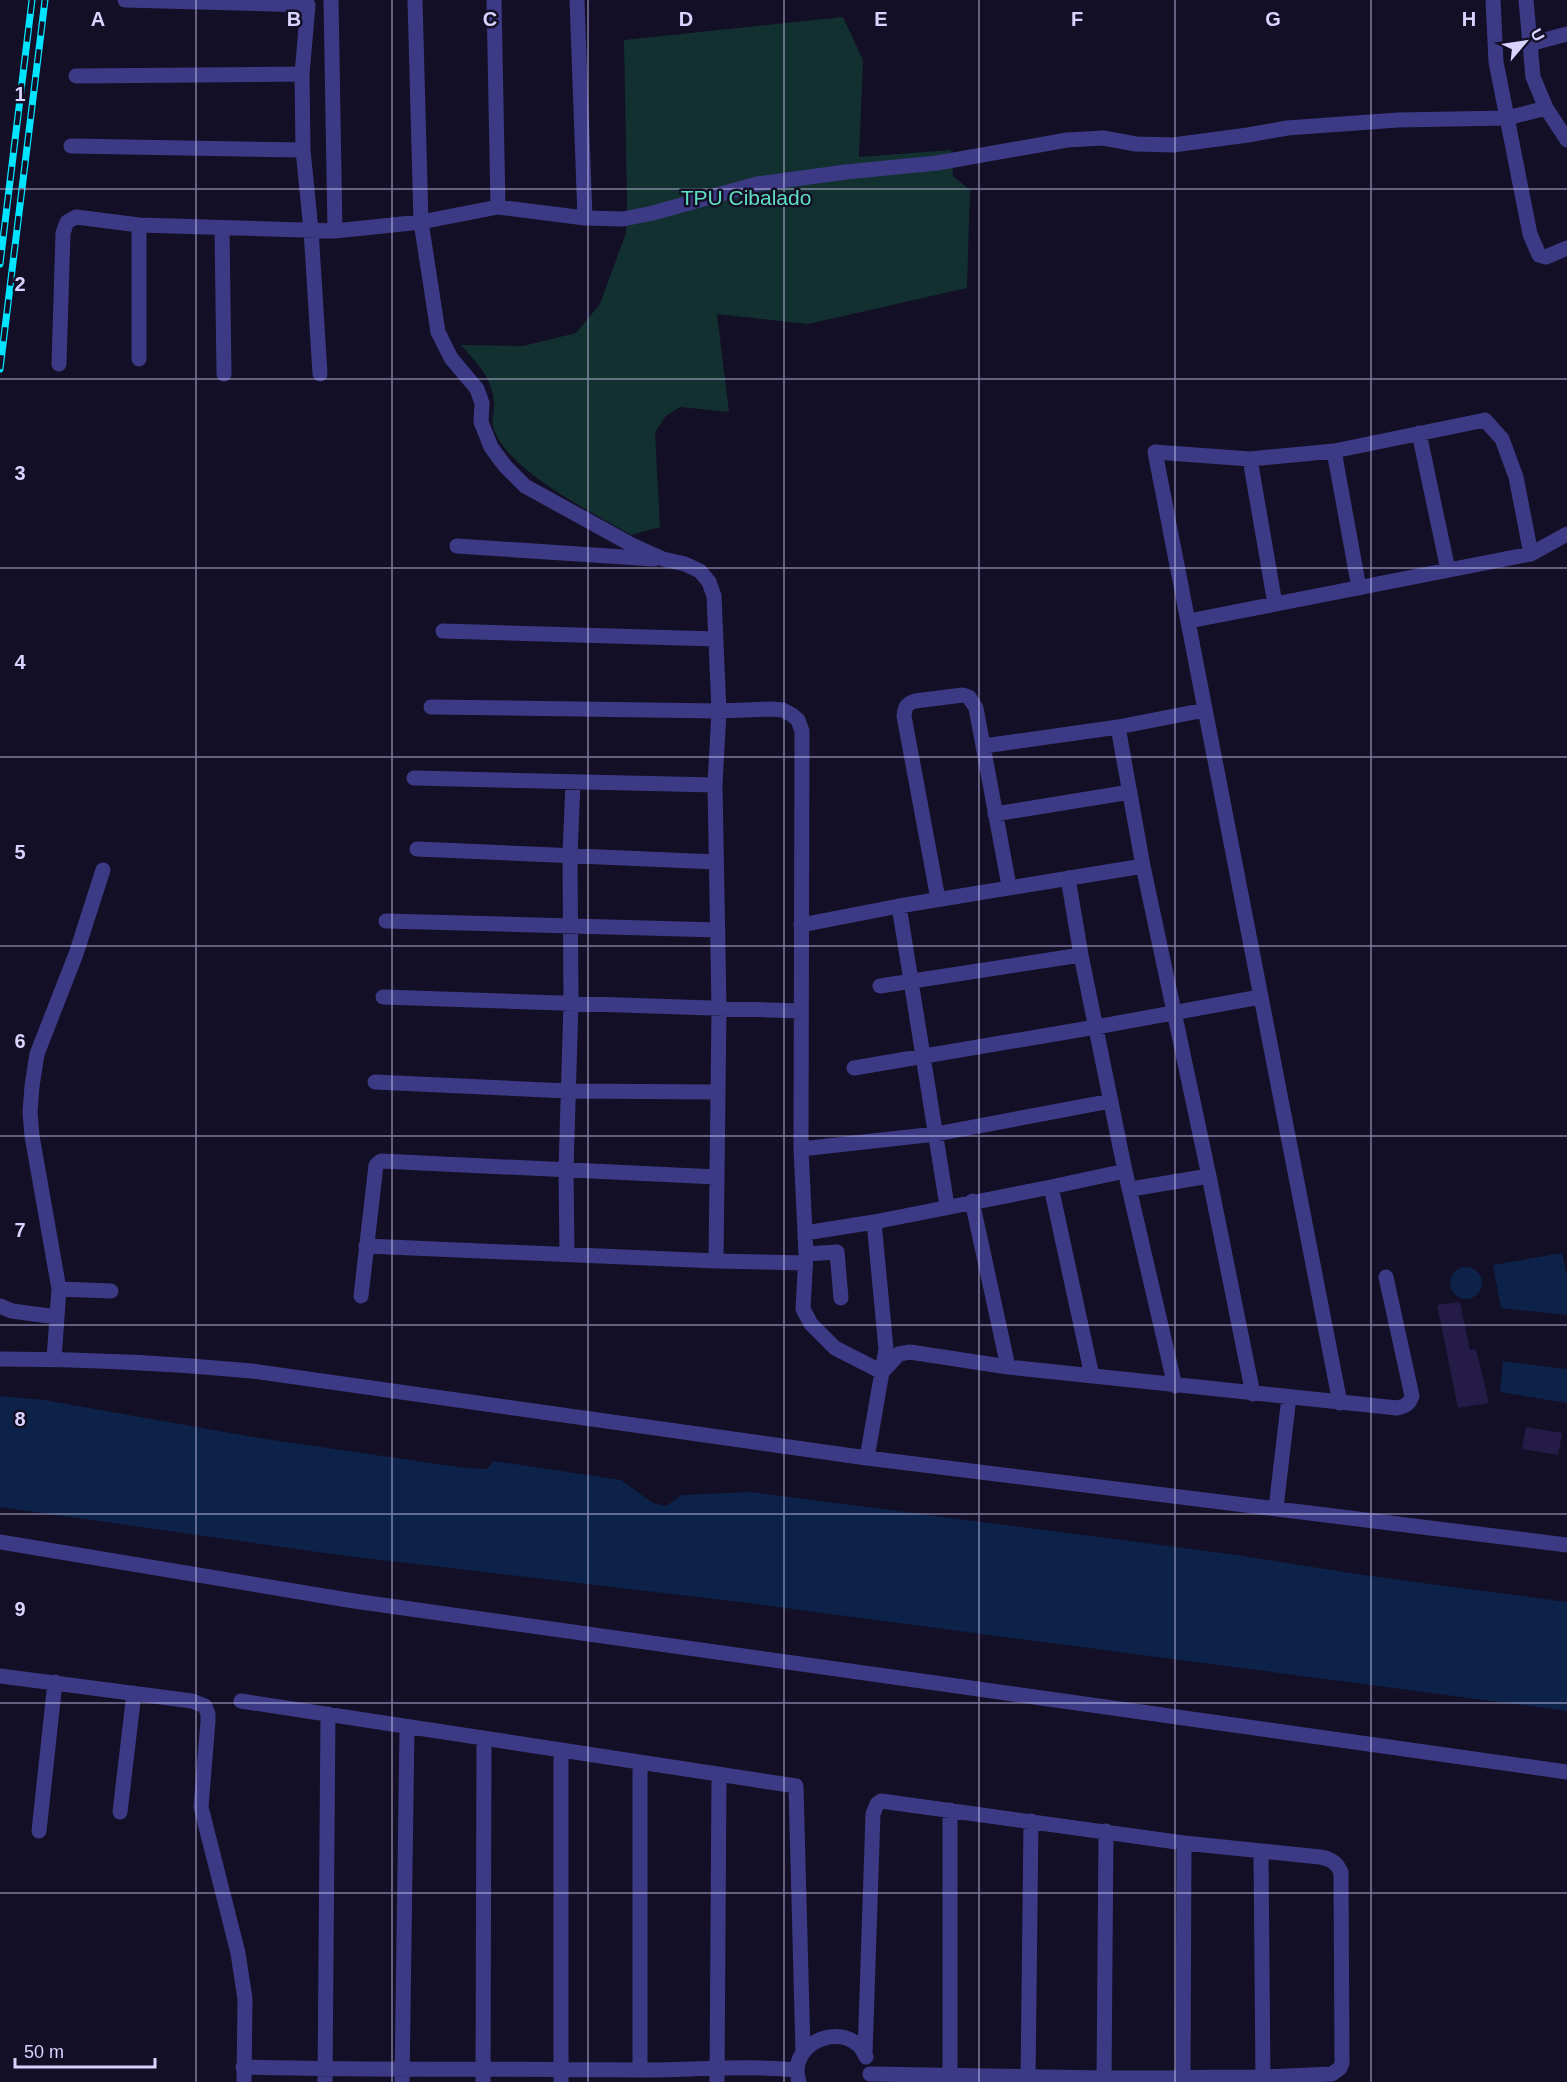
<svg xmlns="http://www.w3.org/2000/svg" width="1567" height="2082" font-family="Arial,sans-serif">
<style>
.green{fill:#12302f}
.water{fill:#0c2248}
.building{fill:#241b47}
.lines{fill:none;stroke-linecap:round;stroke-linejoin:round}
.minor{stroke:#3d3a85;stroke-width:15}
.rail-casing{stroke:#00e5ff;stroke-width:7}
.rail{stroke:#130f26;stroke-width:4.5;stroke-dasharray:14;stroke-linecap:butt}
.grid{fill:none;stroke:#d9d4ff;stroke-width:1.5;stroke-opacity:0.55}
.labels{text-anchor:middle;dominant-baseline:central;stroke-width:5;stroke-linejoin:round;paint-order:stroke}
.park-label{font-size:21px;fill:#5fe0c0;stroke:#130f26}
.grid-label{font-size:20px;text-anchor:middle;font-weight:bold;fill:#d9d4ff;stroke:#130f26;stroke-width:5;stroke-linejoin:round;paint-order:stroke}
</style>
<rect width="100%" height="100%" fill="#130f26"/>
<path class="green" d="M843,17l20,43 -4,97 92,-7 2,26 17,14 -3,98 -159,36 -91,-10 12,98 -49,-5 -14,9 -11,16 5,95 -29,8c-37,-22 -127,-65 -138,-109 -2,-7 2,-16 1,-23 -2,-27 -17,-39 -33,-58l62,1 53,-13 24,-29 26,-71 1,-31 -3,-162z"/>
<path class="water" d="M1562,1253l5,22v40l-66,-7 -8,-43z
M1450 1283a16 16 0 1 1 32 0a16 16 0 1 1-32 0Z
M1503,1361l64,8v34l-67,-11z
M0,1396l44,4 215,38 206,30 22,1 7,-8 127,19 32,23 13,3 16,-11 69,-3 479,62 133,21 204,27v109l-827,-109 -401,-47 -339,-48z"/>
<path class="building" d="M1460,1302l10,48 6,-1 13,54 -31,5 -21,-103z
M1526,1427l36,6 -4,22 -36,-6z"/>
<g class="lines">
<path class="minor" d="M125,0l183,5 -6,69 1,76 8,80 9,144
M331,0l4,231
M415,0l6,222 17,110 13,26 26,31 5,14 -1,19 10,25 14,19 20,20 107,59 31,14 22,5 15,7 9,11 5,14 5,115 -4,74 4,223 -3,253
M494,0l4,207
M577,0l8,218
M1493,0l3,62 34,172 9,21 7,2 21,-9
M1526,0l7,77 13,31 21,32
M1529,44l38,-10
M76,76l226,-2
M71,146l232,4
M222,229l2,145
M139,359v-134
M59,364l4,-131 4,-11 9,-5 63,8 196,6 86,-9 77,-15 87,11 38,1 30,-6 104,-29 89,-12 91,-9 130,-23 36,-2 33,6 37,1 75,-10 39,-7 111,-8 109,-2 39,-10
M1419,433l29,137
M1334,451l25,137
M1250,459l25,145
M457,546l197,13
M1189,621l342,-67 36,-20
M443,631l273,8
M431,707l288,4 52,-2 12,1 9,5 6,5 4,11 -1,418 5,105 -3,55 8,15 24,24 47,24 17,-18 11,-2 98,15 389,41c8,-2 12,-3 15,-12l-26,-119
M1118,727l25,139 66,310
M984,746l134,-19 87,-17
M414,778l301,7
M995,814l135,-22
M417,849l299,13
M1068,878l13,77 44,216 50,215
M938,899l-34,-183c1,-9 2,-12 11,-15l48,-6 6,2 7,11 33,178
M899,906l48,300
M386,921l332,9
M801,925l98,-19 244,-40
M880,986l201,-31
M383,997l418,14
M854,1068l242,-41 164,-30
M375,1082l193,9 148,1
M801,1149l135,-15 175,-33
M1051,1187l41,189
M1131,1189l78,-13 44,218
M972,1201l36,166
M805,1233l69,-11
M366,1246l350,15 89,2
M567,1254l-1,-85 5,-165 -1,-149 3,-72
M806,1254l31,-2 4,46
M59,1289l52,2
M361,1296l15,-131 5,-4 336,16
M0,1306l12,5 45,6
M0,1359c84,0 168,4 252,12l615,87 700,87
M54,1359l5,-70 -27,-153 -2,-24 2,-26 5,-32 39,-100 27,-84
M1340,1403l-185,-951 95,7 84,-8 151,-31 17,19 14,38 15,77
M867,1458l19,-109 -12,-127 177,-35 74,-16
M1276,1508l13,-111
M0,1542l354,59 1213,171
M0,1676l192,25 13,5 3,8v7l-7,86 37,146 7,46 -1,83
M241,1701l555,85 7,266
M640,1762v308
M950,1810v272
M120,1812l14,-119
M39,1831l16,-149
M1261,1852l2,230
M865,2054l8,-240 4,-10 4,-3 303,42 136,14c11,2 16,5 21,15l1,191 -2,5 -8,6 -69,3 -159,1 -234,-4
M243,2067c132,4 263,1 395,3 53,0 106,-5 159,0
M325,2082l3,-368
M402,2082l5,-355
M483,2082l1,-344
M561,2082v-332
M717,2082l2,-307
M799,2082c-14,-41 51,-65 67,-25
M1028,2082l3,-261
M1104,2082l2,-251
M1183,2082l1,-239"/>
<g class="rail-casing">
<path id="rail" d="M0,264l32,-264
M0,369l45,-369"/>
</g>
<use href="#rail" class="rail"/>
</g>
<path class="grid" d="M196,0v2082M392,0v2082M588,0v2082M784,0v2082M979,0v2082M1175,0v2082M1371,0v2082M0,189h1567M0,379h1567M0,568h1567M0,757h1567M0,946h1567M0,1136h1567M0,1325h1567M0,1514h1567M0,1703h1567M0,1893h1567"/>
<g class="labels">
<g class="park-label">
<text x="746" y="197">TPU Cibalado</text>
</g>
</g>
<g class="grid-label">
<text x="98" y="26">A</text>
<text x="294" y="26">B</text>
<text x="490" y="26">C</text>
<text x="686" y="26">D</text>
<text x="881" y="26">E</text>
<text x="1077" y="26">F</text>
<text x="1273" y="26">G</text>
<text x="1469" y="26">H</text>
<text x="20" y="101">1</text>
<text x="20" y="291">2</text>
<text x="20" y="480">3</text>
<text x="20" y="669">4</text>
<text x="20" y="859">5</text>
<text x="20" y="1048">6</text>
<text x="20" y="1237">7</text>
<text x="20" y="1426">8</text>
<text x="20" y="1616">9</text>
</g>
<g transform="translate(1525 42) rotate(61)" stroke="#130f26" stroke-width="4.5" paint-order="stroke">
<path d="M0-4.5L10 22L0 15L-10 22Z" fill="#d9d4ff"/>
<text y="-9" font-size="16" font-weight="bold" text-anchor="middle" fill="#d9d4ff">U</text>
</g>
<path d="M15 2058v9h140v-9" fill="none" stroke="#d9d4ff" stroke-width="3"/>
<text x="24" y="2058" font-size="18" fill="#d9d4ff" stroke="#130f26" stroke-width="4.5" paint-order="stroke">50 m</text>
</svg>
